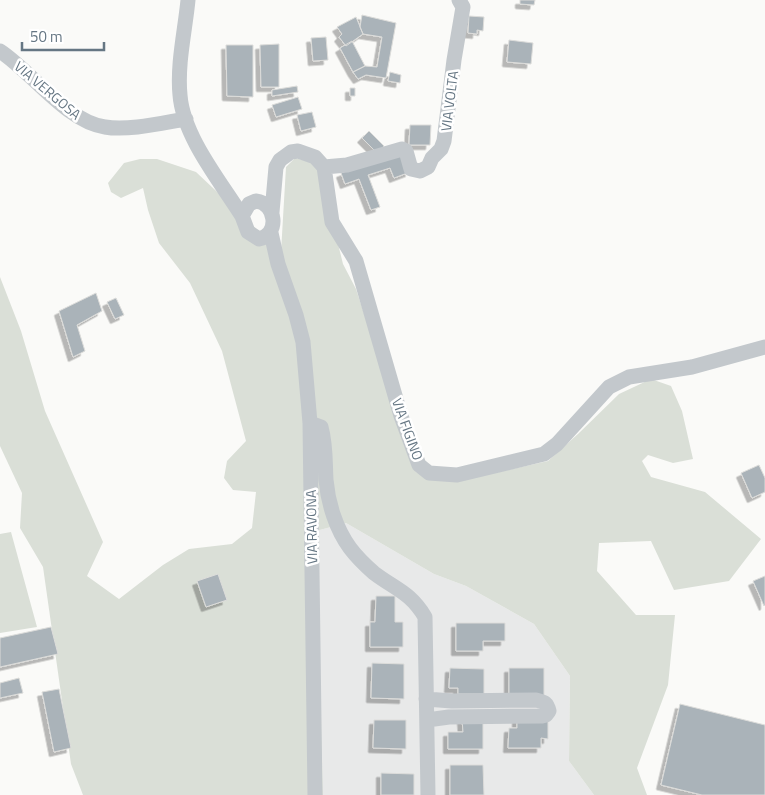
<svg xmlns="http://www.w3.org/2000/svg" width="765" height="795" font-family="'Titillium Web',sans-serif">
<style>
.built{fill:#e8e9e9}
.green{fill:#dadfd7}
.building{fill:#aab3b9;stroke:#dcdcda;filter:url(#shadow)}
.lines{fill:none;stroke-linecap:round;stroke-linejoin:round}
.minor{stroke:#c3c8cc;stroke-width:15}
.labels{text-anchor:middle;dominant-baseline:central;stroke-width:5;stroke-linejoin:round;paint-order:stroke}
.street-label{font-size:14px;fill:#657683;stroke:#fff}
</style>
<defs>
<filter id="shadow"><feDropShadow dx="-4.5" dy="4.5" stdDeviation="0" flood-color="#0004"/></filter>
</defs>
<rect width="100%" height="100%" fill="#fafaf8"/>
<path class="built" d="M346,523l88,51 32,12 68,38 36,52 -1,85 25,34h-271l-7,-264z"/>
<path class="green" d="M295,158l16,4 9,9 23,93 13,25 60,183 38,10 94,-21 30,-27 41,-40 32,-15 20,7 11,25 11,48 -20,4 -25,-8 -6,6 9,16 54,15 56,47 -32,42 -55,9 -23,-49 -52,2 -2,28 39,44h39l-7,70 -31,83 10,27h-53l-25,-34 1,-85 -36,-52 -68,-38 -32,-12 -88,-51 -30,8 7,264h-240l-12,-31 -28,-197 -23,-39 2,-35 -22,-47v-169l21,54 24,80 58,131 -16,34 32,23 44,-34 26,-16 43,-5 20,-16 4,-36 -23,-2 -9,-12 3,-17 19,-20 -24,-90 -32,-68 -31,-40 -11,-33 -5,-22 -22,10 -10,-6 -3,-9 16,-20 16,-4h17l39,13 85,80 5,-85z
M11,532l26,95 -37,6v-99z"/>
<path class="building" d="M520,0h15l-1,5 -14,-1z
M362,15l34,8 -10,55 -20,-3 -8,4 -5,-7 12,-6 12,1 5,-30 -19,-3 -3,-7z
M469,16l15,1 -1,14 -6,-1v4l-9,-1z
M356,17l7,17 -17,12 -7,-9 3,-3 -5,-7z
M326,37l2,23 -15,1 -2,-23z
M509,40l24,3 -2,21 -24,-2z
M352,41l13,25 -12,6 -13,-24z
M279,44v43h-18l-1,-42z
M226,45h27v52l-26,-1z
M390,72l11,3 -1,8 -12,-2z
M297,86l1,6 -26,4v-6z
M350,88h5v8h-5z
M298,97l4,12 -26,8 -4,-12z
M312,112l4,15 -15,4 -4,-16z
M410,125h21l-1,20h-21z
M369,131l15,15 -7,7 -15,-15z
M401,151l9,21 -16,6 -4,-10 -22,7 12,32 -9,3 -12,-31 -14,5 -4,-11z
M96,293l6,18 -25,14 8,26 -12,6 -14,-46z
M116,298l8,17 -9,4 -8,-17z
M759,465l6,13v14l-13,6 -11,-25z
M218,574l9,26 -21,7 -9,-26z
M765,576v29l-1,1 -11,-25z
M376,596h19v26h8v25h-33v-25h5z
M456,623h49v18h-22v10h-27z
M51,627l7,27 -58,13v-29z
M372,663l32,1v35l-33,-1z
M450,668l34,1v25h-26v-6h-9z
M509,668h35v28h-35z
M19,678l4,15 -23,5v-15z
M59,689l12,59 -17,4 -12,-60z
M680,704l85,21v70h-63l-41,-10z
M517,718h31v21l-7,-1v10h-33l1,-20h8z
M462,719h21v30h-35v-17h15z
M374,720h32v29l-33,-1z
M450,765h33l1,30h-34z
M381,773l33,1v21h-33z"/>
<g class="lines">
<path class="minor" d="M188,0c-3,31 -11,64 -8,95 3,41 40,86 62,121
M0,51c32,21 67,71 105,76 23,4 57,-4 81,-8
M324,167l23,-2 55,-16 4,2 5,18 9,2 8,-4 4,-9 9,-9 3,-8 10,-81 9,-53 -4,-7
M256,201c20,2 24,33 3,38l-11,-7 -6,-16 7,-12z
M272,212l4,-45 4,-7 11,-8 7,-1 17,6 9,10 8,55 24,39 45,155 18,49 10,8 28,2 87,-21 13,-10 52,-57 20,-10 63,-10 73,-20
M271,233l7,31 18,51 7,27 7,81 5,372
M310,423l11,4c5,18 4,35 5,53 2,23 10,49 24,68 6,8 16,18 24,25 21,16 36,19 51,44l3,178
M426,699l26,2 84,-1c8,2 11,2 13,11l-3,4 -4,1 -93,1 -22,3"/>
</g>
<g class="labels">
<g class="street-label">
<text transform="translate(48 90) rotate(40)">VIA VERGOSA</text>
<text transform="translate(449 101) rotate(-83)">VIA VOLTA</text>
<text transform="translate(408 429) rotate(70)">VIA FIGINO</text>
<text transform="translate(311 527) rotate(-91)">VIA RAVONA</text>
</g>
</g>
<path d="M22 42v8h82v-8" fill="none" stroke="#657683" stroke-width="2.5"/>
<text x="30" y="42" font-size="15" fill="#657683" stroke="#ffffff" stroke-width="4" paint-order="stroke">50 m</text>
</svg>
